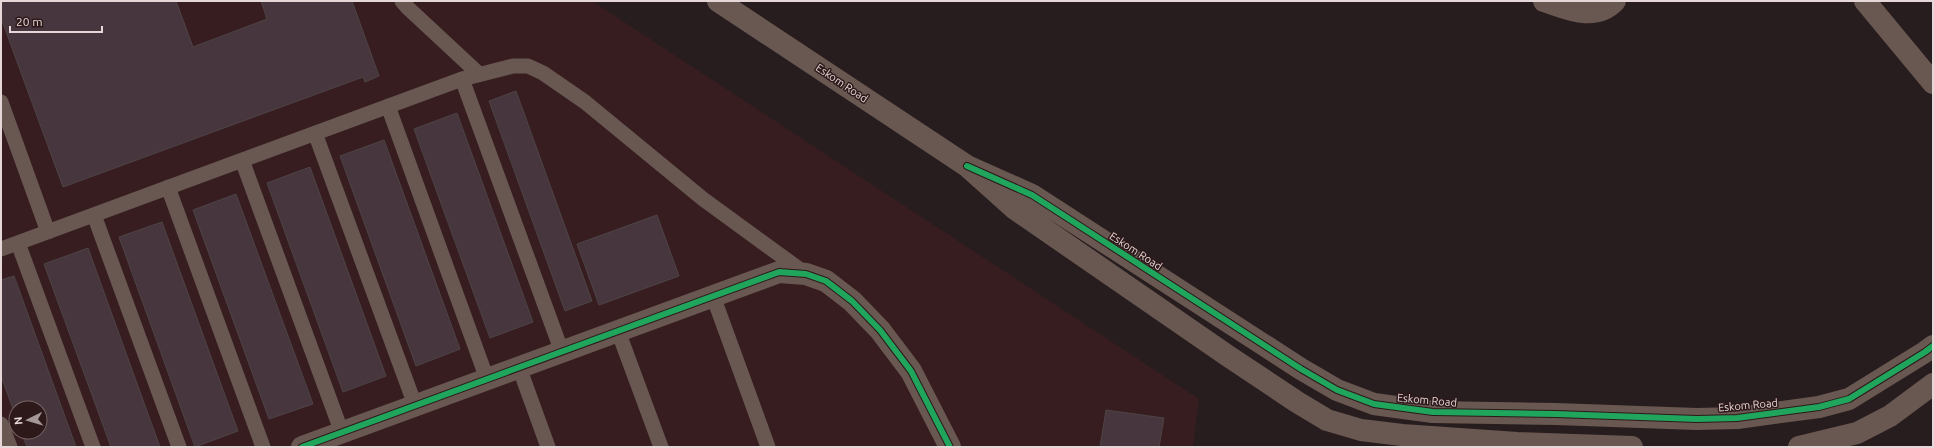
<svg xmlns="http://www.w3.org/2000/svg" width="1934" height="448" font-family="Ubuntu,sans-serif">
<style>
.built{fill:#371d20;fill-rule:evenodd}
.building{fill:#48363e;stroke:#4d4446}
.lines{fill:none;stroke-linecap:round;stroke-linejoin:round}
.service{stroke:#695851;stroke-width:15}
.minor{stroke:#695851;stroke-width:22}
.tertiary{stroke:#695851;stroke-width:22}
.cycleway-casing{stroke:#2d181a;stroke-width:8}
.cycleway{stroke:#20a55d;stroke-width:6}
.labels{text-anchor:middle;dominant-baseline:central;stroke-width:3;stroke-linejoin:round;paint-order:stroke}
.street-label{font-size:11px;fill:#e6d8d8;stroke:#2d181a}
</style>
<rect width="100%" height="100%" fill="#281d1e"/>
<path class="built" d="M1,1h591l607,398 -6,48h-1192zM16,408h24v24h-24z"/>
<path class="building" d="M1,1h175l17,46 74,-28 -6,-18h91l27,75 -14,6 -2,-5 -300,110 -62,-169z
M516,91l76,210 -27,10 -76,-210z
M457,113l76,209 -43,16 -76,-209z
M384,140l76,209 -44,17 -76,-210z
M310,167l76,209 -43,16 -76,-209z
M236,194l77,210 -44,15 -76,-209z
M657,215l22,61 -80,29 -22,-61z
M162,222l76,209 -43,16 -76,-210z
M88,248l72,199h-49l-67,-183z
M14,276l62,171h-49l-6,-15h19v-24h-24v9l-15,-41v-96z
M1106,410l58,8 -5,29h-59z"/>
<g class="lines">
<path class="service" d="M402,1l6,7 71,66
M462,79l100,273
M1,102l47,130
M388,106l99,273
M315,133l100,272
M242,160l100,273
M168,187l95,260
M94,215l85,232
M18,243l75,204
M1,249l461,-170 51,-13h15l15,7 42,29 118,97 103,75
M713,296l55,151
M618,331l43,116
M519,367l29,80
M1,424l9,23"/>
<path class="minor" d="M718,1l249,165 48,43 213,147 69,46 30,18 34,10 41,5 115,8 115,4
M1544,1c24,8 51,21 71,0
M967,166l65,29 269,174 36,21 37,14 59,8 123,2 141,5 40,-1 82,-11 30,-8 76,-47 8,-6
M302,447l477,-175 27,2 20,7 26,20 28,29 31,41 39,76
M1799,447l58,-14 33,-17 43,-32"/>
<path class="tertiary" d="M1865,1l68,82"/>
<g class="cycleway-casing">
<path id="cycleway" d="M967,166l65,29 269,174 36,21 37,14 59,8 123,2 141,5 40,-1 82,-11 30,-8 76,-47 8,-6
M302,447l477,-175 27,2 20,7 26,20 28,29 31,41 39,76"/>
</g>
<use href="#cycleway" class="cycleway"/>
</g>
<g class="labels">
<g class="street-label">
<text transform="translate(842 83) rotate(34)">Eskom Road</text>
<text transform="translate(1136 251) rotate(33)">Eskom Road</text>
<text transform="translate(1427 400) rotate(5)">Eskom Road</text>
<text transform="translate(1748 405) rotate(-5)">Eskom Road</text>
</g>
</g>
<rect width="1934" height="448" fill="none" stroke="#e6d8d8" stroke-width="4"/>
<g transform="translate(28 420) rotate(265)"><circle r="19" fill="#2d181a" stroke="#776566"/>
<path d="M0-3L7 15L0 10L-7 15Z" fill="#a49797"/>
<text y="-6" font-size="11" font-weight="bold" text-anchor="middle" fill="#e6d8d8">N</text>
</g>
<path d="M10 26v6h92v-6" fill="none" stroke="#e6d8d8" stroke-width="2"/>
<text x="16" y="26" font-size="12" fill="#e6d8d8" stroke="#2d181a" stroke-width="3" paint-order="stroke">20 m</text>
</svg>
